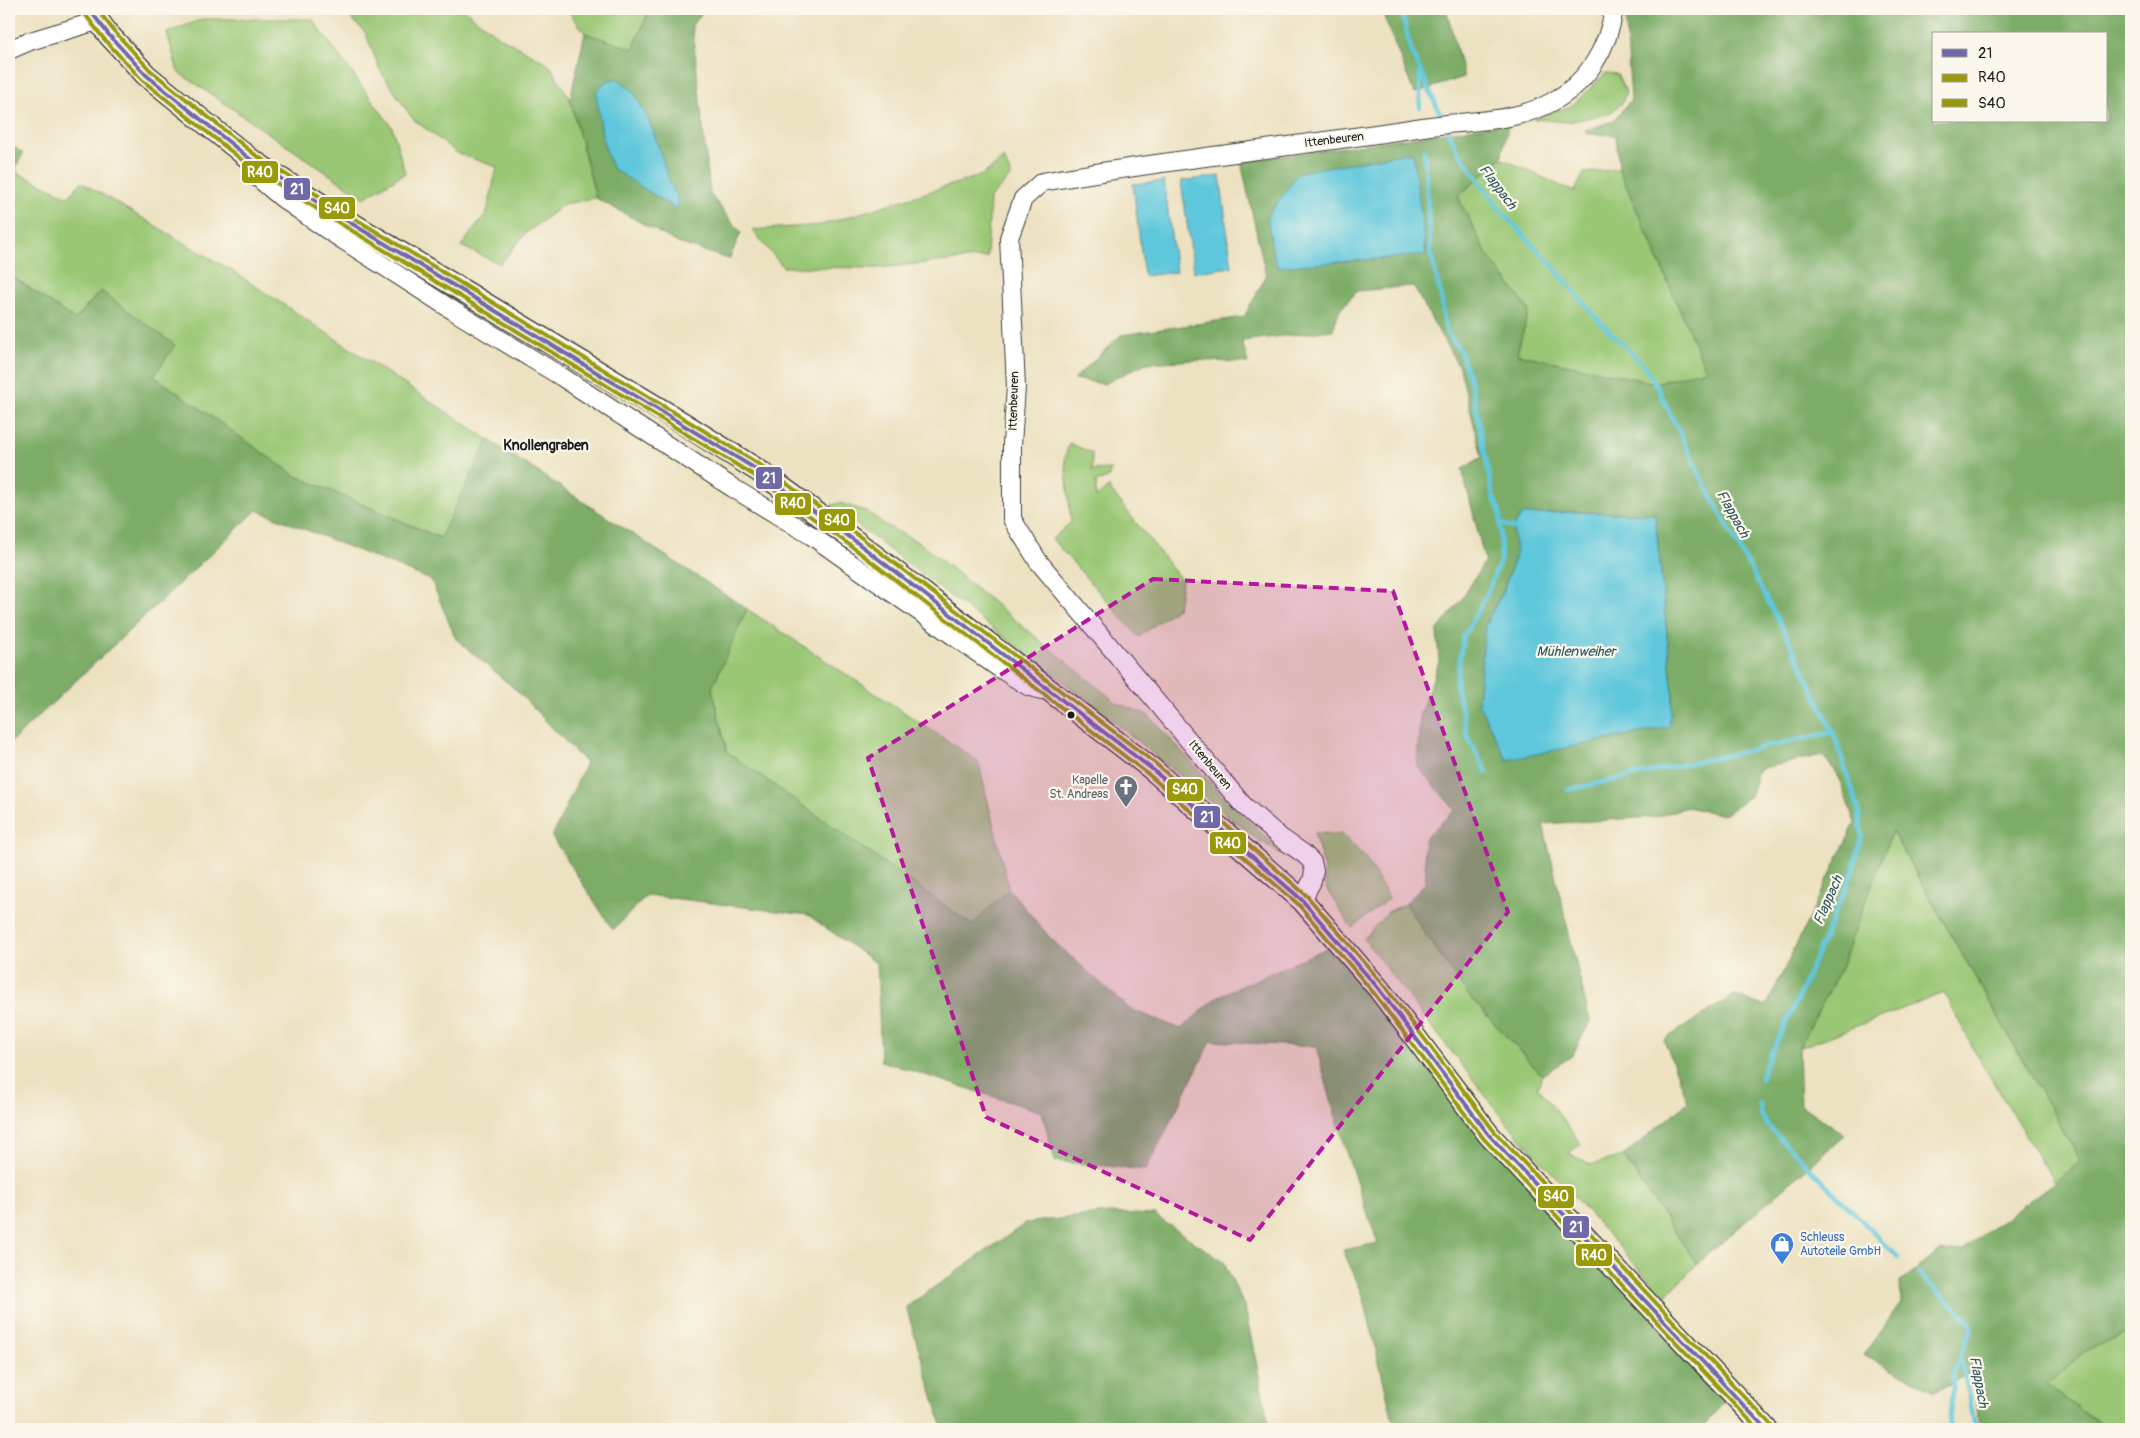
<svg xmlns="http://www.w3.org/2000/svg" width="2140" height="1438" font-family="Pangolin,sans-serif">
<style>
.green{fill:#9ac775;stroke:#5b7248}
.forest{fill:#7bac66;stroke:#4c6441;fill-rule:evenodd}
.water{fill:#5fc7dc;stroke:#3e727c}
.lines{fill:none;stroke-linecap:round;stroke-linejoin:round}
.stream{stroke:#5fc7dc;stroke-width:4.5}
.minor-casing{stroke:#3b3a35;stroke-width:20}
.major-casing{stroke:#3b3a35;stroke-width:24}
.minor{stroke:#fff;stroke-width:18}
.major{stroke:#fff;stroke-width:21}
.bus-1-casing{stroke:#fbf7ec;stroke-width:8}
.bus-2-casing{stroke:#fbf7ec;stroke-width:8}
.bus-3-casing{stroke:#fbf7ec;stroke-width:8}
.bus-1{stroke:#6f69a7;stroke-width:4}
.bus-2{stroke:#99990a;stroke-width:4}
.bus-3{stroke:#99990a;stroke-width:4}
.marked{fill:#b5179e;fill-opacity:0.2;stroke:#b5179e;stroke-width:4;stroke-dasharray:10 6;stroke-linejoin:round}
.bus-dot{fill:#1c1c1c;stroke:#fbf7ec;stroke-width:2}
.labels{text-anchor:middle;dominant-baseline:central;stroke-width:4.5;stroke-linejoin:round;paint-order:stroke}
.street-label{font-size:12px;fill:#1c1c1c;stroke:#fbf7ec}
.worship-label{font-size:12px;fill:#5b616d;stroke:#fbf7ec;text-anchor:end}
.shop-label{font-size:12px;fill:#366cbe;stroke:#fbf7ec;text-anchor:start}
.water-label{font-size:14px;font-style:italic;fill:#33585f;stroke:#fbf7ec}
.neighbourhood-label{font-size:14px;font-weight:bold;fill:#1c1c1c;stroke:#fbf7ec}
.line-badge{stroke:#fbf7ec;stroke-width:2}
.badge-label{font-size:14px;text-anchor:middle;font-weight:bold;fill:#fff}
</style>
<rect width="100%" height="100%" fill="#fbf7ec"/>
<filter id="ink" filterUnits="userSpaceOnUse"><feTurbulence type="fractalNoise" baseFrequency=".02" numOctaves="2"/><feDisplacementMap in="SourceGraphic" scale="10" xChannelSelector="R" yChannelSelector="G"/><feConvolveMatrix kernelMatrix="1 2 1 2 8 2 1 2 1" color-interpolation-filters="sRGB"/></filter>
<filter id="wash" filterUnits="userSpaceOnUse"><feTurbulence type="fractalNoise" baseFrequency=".0096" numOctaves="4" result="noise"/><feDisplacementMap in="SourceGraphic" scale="20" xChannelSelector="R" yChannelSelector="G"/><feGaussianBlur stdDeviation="1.12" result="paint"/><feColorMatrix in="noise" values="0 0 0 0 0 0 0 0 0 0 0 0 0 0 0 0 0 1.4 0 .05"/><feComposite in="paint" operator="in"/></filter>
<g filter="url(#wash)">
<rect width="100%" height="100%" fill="#ece1c0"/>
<path class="green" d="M341,9h122l35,27 51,28 21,35 26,99 -32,6 -39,30 -25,30 -39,-18 26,-33 10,-46 -40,-14 -45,-35 -32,-48 -15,-38z
M567,9h83l-17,40 -48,-16z
M202,19h110l80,108 13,46 -41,25 -186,-126 -11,-39z
M1606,73l11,1 9,18 -4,11 -12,10 -42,9 -34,-3 37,-13z
M1004,158l7,18 -21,22 -3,59 -111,11 -93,-1 -31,-37 70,-5 161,-50z
M1501,158l73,34 10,-19 35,-4 87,201 -51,13 -139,-29 13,-44 -43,-57 -28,-56z
M14,171l55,26 12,-15 153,90 255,168 -48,98 -147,-63 -141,-99 21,-31 -74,-54 -25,29 -66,-46v-91z
M1069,443l23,10v17l19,-1 -3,9 -12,4v16l12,-11 74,94 -4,26 -39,30 -87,-98 19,-17 -6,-63z
M840,503l28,9 17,13 35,18 197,160 31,12 83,90 39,36 21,14 6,9 -43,-27 -158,-130 -265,-202z
M747,609l231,152 31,128 -37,37 -245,-174 -16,-64z
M1891,830l190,332 -27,20 -76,-125 -34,-64 -145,55 42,-80z
M1314,833l28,1 23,23 24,41 -37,30 -25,-38 -5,-31z
M1405,904l62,90 75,81 -4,12 43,57 -12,9 21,12 33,-9 74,108 -32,33 -159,-175 -142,-183 24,-27z
M2131,1330v99h-24l-61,-44 38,-33z"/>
<path class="forest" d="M650,9h55l-13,16 18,169 31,39 -12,26 -51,-16 -82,-45 -26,-99 15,-66 48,16z
M1381,9h65l18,68 -50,16z
M1625,9h506v1321l-47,22 -38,33 61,44h-128l-5,-56 -40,18 -71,-36 38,-52 -1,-21 39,-30 24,-2 118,-88 -189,-331 -51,137 -42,80 2,57 44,30 -148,129 -74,-108 65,-54 -24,-62 70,-45 32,12 89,-184 -18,-50 -15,-18 -63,14 -9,27 -26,19 -37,-8 -32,10 -112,7 47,198 -18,34 -30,19 -75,-81 -62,-90 21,-22 -2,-43 31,-29 -38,-44 3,-52 19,-52 -2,-31 25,-32 23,-38 -23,-92 20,-12 -22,-88 -47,-83 -56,5 -18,20 -6,19 -91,11 6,22 -52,-3 -50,3 -42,21 -30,-5 47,-44 123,-18 22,-41 -25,-114 268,-39 -8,35 -43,39 28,56 43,57 -12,44 138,29 51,-13 -87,-201 -3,-34 -28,-1 -3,-4 28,-9 18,-21zM1934,34h172v87h-172zM1569,512l86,2 18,182 -5,31 -183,-102 18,-34 13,-36 5,-40z
M9,144l14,9 -14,30z
M9,274l66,46 26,-29 74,54 -21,31 140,99 146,63 49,-98 258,169 -35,79 15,64 245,173 37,-36 42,50 79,70 51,20 36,-32 112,-50 160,188 242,257 -29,37h-307l-32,-134 -20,-45 35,-7 -32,-91 -30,-105 -105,-6 -65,129 -91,-9 -13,-49 -161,-51 -4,-97 -69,-49 -161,-20 -34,35 -61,-93 34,-74 -70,-73 -60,-51 -25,-59 -174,-70 -248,234z
M1107,1213l47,2 70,47 21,46 25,121h-327l-37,-122 120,-84z"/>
<path class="water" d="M617,78l17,14 19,38 17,53 7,13v14l-65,-42 -9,-27 -7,-48 9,-11z
M1413,152l13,103 -149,12 -5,-19 -5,-31 32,-45z
M1220,176l12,91 -38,5 -13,-91z
M1164,181l12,91 -32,4 -11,-92z
M1569,512l86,2 18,182 -4,31 -162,33 -29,-57 7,-78 18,-34 13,-36 -3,-27 8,-13z"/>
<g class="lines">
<path class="stream" d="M1401,9l10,41 32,70
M1420,107v-35
M1447,129l11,22 42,59 49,52 52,61 43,42 14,23 44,91 89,165 42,88 25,75 4,28 -10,39 -55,126 -32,66 -4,13
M1424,151l7,104 10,40 4,33 15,23 11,32 22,113 7,16 1,47 -15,37 -23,41 -7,48 12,53 19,34
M1500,523l13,5
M1568,790l265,-58
M1760,1103l1,11 7,12 130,131
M1918,1273l52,49 1,8 -11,26 16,73
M1949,1429l4,-55 7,-17"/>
</g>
</g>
<g filter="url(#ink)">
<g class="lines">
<g class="minor-casing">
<path id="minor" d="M9,50l21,-9 67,-20
M250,159l6,17 26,22 44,31 131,84 105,64 171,111 79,48 187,132 29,18 13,4
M1302,900l10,-19 2,-10 -2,-9 -8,-8 -23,-16 -38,-33 -205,-244 -26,-42v-75l4,-57 -7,-149 14,-39 19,-17c126,-23 254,-35 381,-55 43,-7 89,-3 129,-25 35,-19 56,-53 62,-93"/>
</g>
<g class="major-casing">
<path id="major" d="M89,9l20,26 37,40 104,84 86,55 332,200 91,57 96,70 297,228 150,131 76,88 111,147 277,294"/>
</g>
<use href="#minor" class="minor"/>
<use href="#major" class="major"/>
<g class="bus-1-casing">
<path id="bus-1" d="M89,9l20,26 37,40 104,84 86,55 423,257 96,70 297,228 150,131 76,88 111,147 277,294"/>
</g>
<g class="bus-2-casing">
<path id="bus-2" d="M84,13l20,26 38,41 105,84 86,55 422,257 96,70 297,228 150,130 75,88 111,147 274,290"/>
</g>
<g class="bus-3-casing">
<path id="bus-3" d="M97,9l17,22 36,39 104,84 85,55 423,257 97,70 297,228 151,132 76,88 111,147 277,294"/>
</g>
<use href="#bus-1" class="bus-1"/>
<use href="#bus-2" class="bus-2"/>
<use href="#bus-3" class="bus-3"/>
</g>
</g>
<path class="marked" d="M1153,579l240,12 115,321 -258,328 -264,-123 -118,-359z"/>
<defs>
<g id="church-pin" transform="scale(1.25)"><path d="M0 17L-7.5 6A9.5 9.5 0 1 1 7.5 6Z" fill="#6b7280" stroke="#fbf7ec"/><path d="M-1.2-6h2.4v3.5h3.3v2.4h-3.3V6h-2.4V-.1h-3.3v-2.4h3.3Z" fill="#fff"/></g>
<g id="shop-pin" transform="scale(1.25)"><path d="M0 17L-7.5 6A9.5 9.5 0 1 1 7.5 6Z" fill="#3f7fe0" stroke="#fbf7ec"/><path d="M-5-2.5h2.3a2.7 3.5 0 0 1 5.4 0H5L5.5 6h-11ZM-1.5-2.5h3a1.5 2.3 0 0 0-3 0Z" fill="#fff"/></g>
</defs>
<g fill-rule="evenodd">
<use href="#church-pin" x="1126" y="787"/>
<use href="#shop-pin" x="1782" y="1244"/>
</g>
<circle class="bus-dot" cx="1071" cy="715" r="4.5"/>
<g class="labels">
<g class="street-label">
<text transform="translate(1334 140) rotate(-7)">Ittenbeuren</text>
<text transform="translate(1014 401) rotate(-88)">Ittenbeuren</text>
<text transform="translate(1210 765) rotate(50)">Ittenbeuren</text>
</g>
<g class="worship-label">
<text x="1108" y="780">Kapelle<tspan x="1108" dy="14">St. Andreas</tspan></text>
</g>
<g class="shop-label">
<text x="1800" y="1237">Schleuss<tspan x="1800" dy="14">Autoteile GmbH</tspan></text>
</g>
<g class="water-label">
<text transform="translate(1498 187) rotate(53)">Flappach</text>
<text transform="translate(1733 514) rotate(61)">Flappach</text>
<text x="1576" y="651">Mühlenweiher</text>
<text transform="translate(1828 900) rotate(-66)">Flappach</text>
<text transform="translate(1979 1382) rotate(80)">Flappach</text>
</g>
<g class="neighbourhood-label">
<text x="546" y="445">Knollengraben</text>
</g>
</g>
<g class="line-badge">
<rect x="241" y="160" width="38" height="24" rx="5" fill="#99990a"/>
<rect x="283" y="177" width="28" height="24" rx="5" fill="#6f69a7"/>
<rect x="318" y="196" width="38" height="24" rx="5" fill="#99990a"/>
<rect x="755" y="466" width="28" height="24" rx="5" fill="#6f69a7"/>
<rect x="774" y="492" width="38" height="24" rx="5" fill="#99990a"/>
<rect x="818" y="508" width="38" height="24" rx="5" fill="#99990a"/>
<rect x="1166" y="778" width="38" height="24" rx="5" fill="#99990a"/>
<rect x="1193" y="805" width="28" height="24" rx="5" fill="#6f69a7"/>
<rect x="1209" y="831" width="38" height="24" rx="5" fill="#99990a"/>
<rect x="1537" y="1185" width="38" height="24" rx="5" fill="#99990a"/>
<rect x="1562" y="1215" width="28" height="24" rx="5" fill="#6f69a7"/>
<rect x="1575" y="1243" width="38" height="24" rx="5" fill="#99990a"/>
</g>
<g class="badge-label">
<text x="260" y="177">R40</text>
<text x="297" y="194">21</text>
<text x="337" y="213">S40</text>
<text x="769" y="483">21</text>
<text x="793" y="508">R40</text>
<text x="837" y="525">S40</text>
<text x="1185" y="794">S40</text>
<text x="1207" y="822">21</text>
<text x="1228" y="848">R40</text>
<text x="1556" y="1201">S40</text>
<text x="1576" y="1232">21</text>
<text x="1594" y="1260">R40</text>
</g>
<rect width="2140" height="1438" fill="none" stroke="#fbf7ec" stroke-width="30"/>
<rect x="1932" y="32" width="175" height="90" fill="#fbf7ec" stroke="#a29f99"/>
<rect x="1942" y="49" width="25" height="8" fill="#6f69a7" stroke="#a29f99"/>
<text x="1978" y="58" font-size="15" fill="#1c1c1c">21</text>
<rect x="1942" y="74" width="25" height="8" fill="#99990a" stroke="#a29f99"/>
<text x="1978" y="82" font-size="15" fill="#1c1c1c">R40</text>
<rect x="1942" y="99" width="25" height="8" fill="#99990a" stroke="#a29f99"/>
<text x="1978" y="108" font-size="15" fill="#1c1c1c">S40</text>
</svg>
